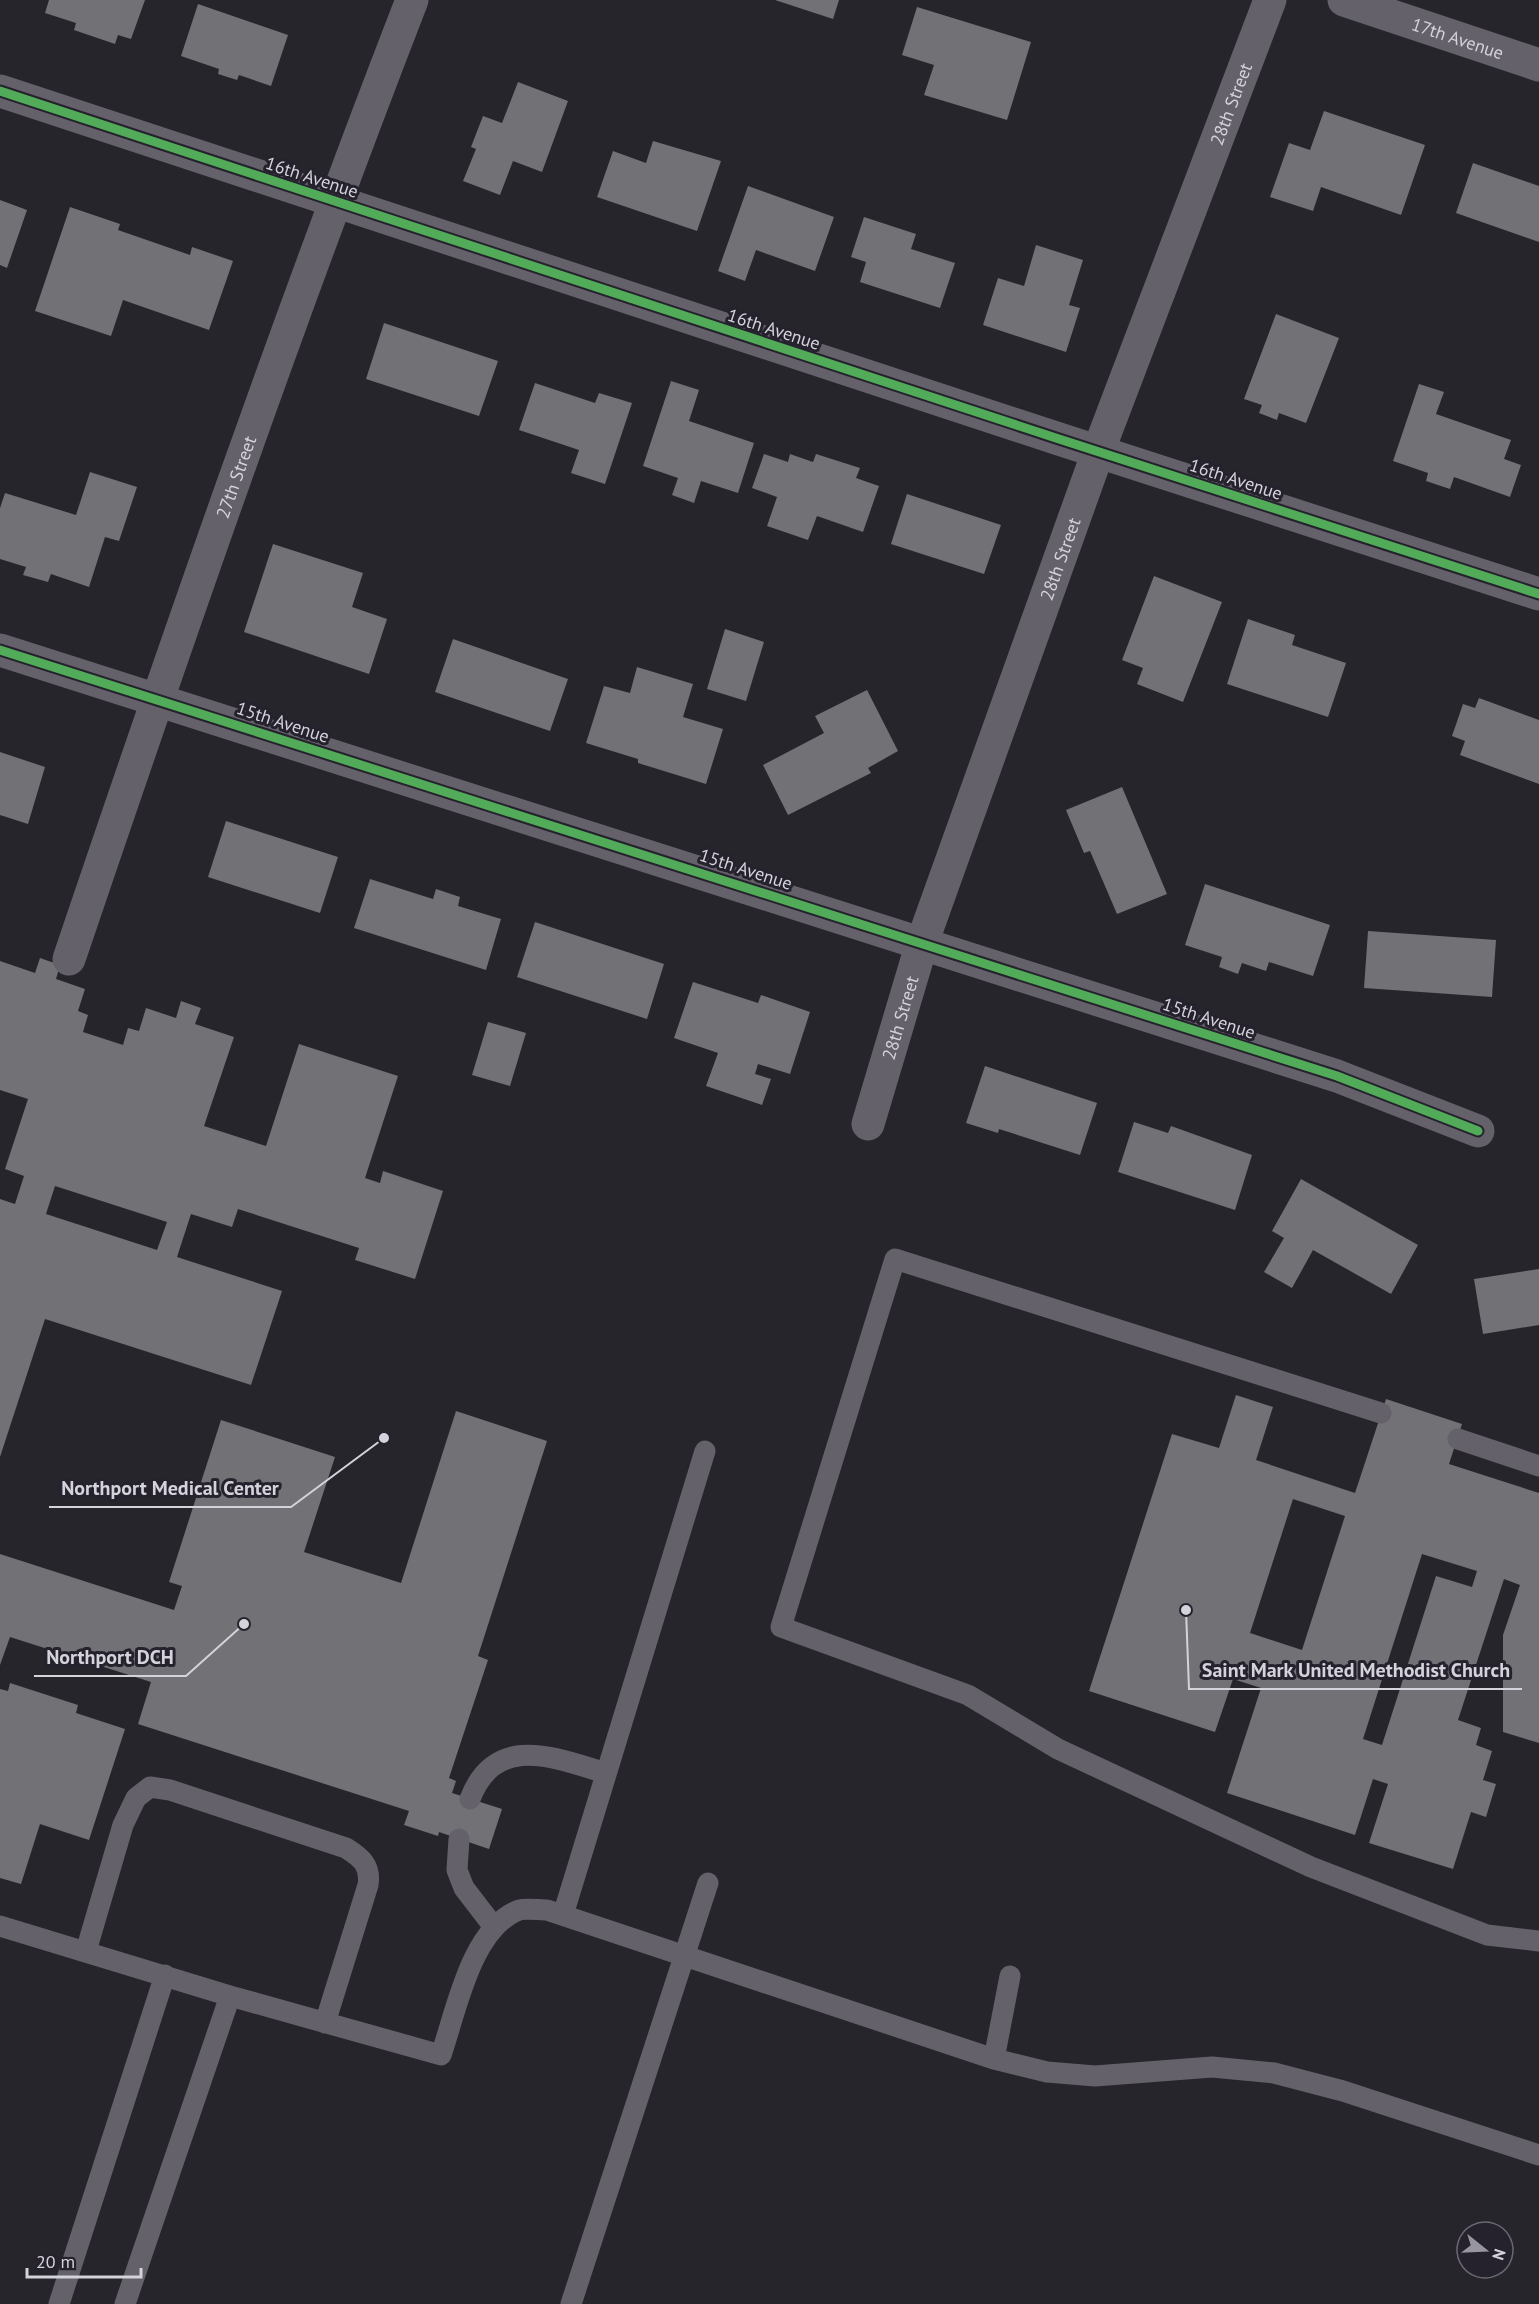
<svg xmlns="http://www.w3.org/2000/svg" width="1539" height="2304" font-family="'PT Sans',sans-serif">
<style>
.building{fill:#727176;fill-rule:evenodd}
.lines{fill:none;stroke-linecap:round;stroke-linejoin:round}
.lane{stroke:#64616a;stroke-width:21}
.street{stroke:#64616a;stroke-width:33}
.cycleway-casing{stroke:#25222e;stroke-width:13}
.cycleway{stroke:#51ab58;stroke-width:9}
.labels{text-anchor:middle;dominant-baseline:central;stroke-width:6;stroke-linejoin:round;paint-order:stroke}
.street-label{font-size:18px;fill:#d4d2da;stroke:#25222e}
.leader{fill:none;stroke:#d4d2da;stroke-width:2}
.callout-dot{fill:#d4d2da;stroke:#25222e;stroke-width:2}
.callout-label{font-size:20px;text-anchor:middle;font-weight:bold;fill:#d4d2da;stroke:#25222e;stroke-width:6;stroke-linejoin:round;paint-order:stroke}
</style>
<rect width="100%" height="100%" fill="#26252b"/>
<path class="building" d="M49,0h96l-14,39 -13,-4 -3,9 -41,-14 2,-7 -31,-10z
M775,0h64l-6,19z
M198,4l90,31 -17,51 -32,-11 -2,5 -19,-6 1,-5 -38,-13z
M917,7l114,35 -24,78 -83,-25 10,-30 -32,-10z
M518,82l50,19 -26,71 -29,-11 -13,34 -37,-14 13,-32 -5,-2 12,-31 19,7z
M1324,111l101,34 -24,70 -80,-28 -8,24 -43,-14 19,-54 21,7z
M653,141l68,20 -24,70 -100,-34 16,-46 33,12z
M1473,163l66,23v56l-83,-29z
M748,186l86,31 -19,54 -59,-21 -11,31 -27,-10z
M0,200l27,10 -20,58 -7,-3z
M70,207l50,17 -2,6 72,25 2,-8 41,14 -24,69 -86,-30 -12,36 -76,-25z
M864,217l52,17 -5,15 44,14 -15,45 -80,-26 6,-20 -15,-5z
M1036,245l47,15 -14,45 11,3 -14,44 -83,-27 15,-47 26,8z
M1276,314l63,24 -33,85 -27,-10 -2,7 -18,-7 3,-8 -18,-6z
M384,323l114,38 -19,55 -113,-37z
M671,381l28,9 -10,31 65,22 -16,50 -37,-12 -7,22 -22,-8 6,-17 -35,-12z
M535,383l60,20 4,-10 33,10 -27,81 -34,-11 8,-23 -60,-20z
M1419,384l25,8 -8,22 75,26 -7,19 17,6 -11,32 -56,-20 -4,12 -24,-8 2,-8 -35,-12z
M764,454l24,8 2,-8 23,8 3,-8 44,14 -4,10 23,8 -16,46 -46,-16 -9,24 -41,-14 10,-29 -25,-9z
M90,472l47,15 -18,54 -14,-4 -16,50 -38,-13 -3,8 -25,-7 3,-8 -26,-8v-51l5,-15 71,22z
M907,494l94,31 -17,49 -93,-30z
M273,544l90,29 -11,34 35,12 -18,55 -125,-42z
M1154,576l68,26 -39,100 -46,-18 6,-16 -21,-8z
M1248,619l47,16 -3,10 54,18 -18,54 -101,-33z
M725,629l39,13 -18,59 -39,-12z
M453,639l115,40 -18,52 -115,-39z
M637,667l56,17 -10,33 40,12 -17,55 -68,-21v-4l-52,-16 18,-57 26,7z
M867,690l31,61 -30,17 3,5 -83,42 -25,-50 61,-32 -9,-17z
M1479,698l60,22v64l-79,-29 5,-14 -13,-5 11,-32 12,4z
M0,752l45,15 -17,57 -28,-9z
M1122,787l45,107 -50,20 -27,-63 -6,2 -18,-43z
M226,821l112,36 -18,56 -112,-36z
M370,879l63,20 3,-10 24,8 -2,9 43,13 -15,51 -132,-42z
M1205,884l125,41 -17,51 -44,-14 -3,9 -24,-8 -4,11 -19,-7 3,-10 -37,-12z
M535,922l129,42 -17,55 -130,-42z
M1368,931l128,9 -4,57 -128,-9z
M40,958l20,7 -4,14 29,10 -7,22 10,4 -5,17 40,13 5,-17 11,3 7,-23 30,10 5,-17 20,7 -6,16 39,13 -30,89 62,20 33,-102 99,32 -33,102 15,5 3,-12 60,20 -28,88 -60,-19 4,-12 -121,-39 -6,18 -41,-13 -14,43 105,34 -31,94 -206,-66 -45,138v-258l15,5 9,-28 -19,-7 23,-70 -28,-9v-129l35,12zM55,1186l112,36 -10,28 -111,-36z
M693,982l65,21 3,-8 49,17 -20,62 -32,-10 -3,10 16,5 -9,26 -56,-19 12,-33 -44,-15z
M488,1022l38,11 -16,53 -38,-11z
M985,1066l112,37 -17,52 -81,-26 -1,4 -32,-10z
M1134,1122l34,11 3,-7 81,29 -17,55 -117,-38z
M1301,1179l117,66 -27,49 -78,-44 -21,38 -28,-16 20,-34 -12,-7z
M1539,1269v56l-56,9 -9,-55z
M1236,1395l37,12 -17,53 99,33 31,-94 76,25 -13,40 90,29v250l-36,-11v-97l17,-50 -16,-6 -46,141 23,8 -5,17 16,6 -9,29 13,4 -10,33 -15,-5 -18,57 -84,-26 19,-59 -15,-5 -18,56 -128,-42 34,-105 -28,-9 -18,53 -126,-41 83,-257 47,14zM1293,1499l52,17 -43,134 -52,-17zM1422,1554l55,17 -5,16 -36,-11 -54,169 -19,-6z
M456,1411l91,30 -69,215 10,4 -39,118 7,3 -4,12 50,16 -13,40 -50,-17 -1,4 -34,-11 5,-14 -271,-87 13,-42 -141,-45 -10,28v-111l174,56 8,-24 -13,-4 52,-162 114,37 -31,95 97,31z
M10,1683l68,22 -2,8 49,16 -36,111 -49,-16 -19,60 -21,-6v-189l8,2z"/>
<g class="lines">
<path class="lane" d="M1381,1413l-486,-154 -114,368 187,68 90,54 253,118 176,68 52,6
M1458,1439l81,27
M470,1799c26,-67 85,-41 136,-26
M459,1839l-2,31 7,18 30,39
M563,1915l142,-464
M0,1926l230,70 211,59c15,-43 30,-127 78,-145 7,-2 20,0 28,0l447,149 53,13 48,4 117,-9 62,6 69,18 196,64
M86,1951l37,-126 13,-27 14,-11 20,3 176,58c16,10 25,18 22,37l-43,138
M994,2059l16,-83
M59,2304l106,-329
M125,2304l105,-308
M571,2304l137,-421"/>
<g class="street">
<path id="s1" d="M1344,0l195,65"/>
<path d="M0,91l1059,348 480,155"/>
<path d="M0,650l1337,426 141,55"/>
<path id="s2" d="M69,959c109,-322 220,-642 343,-959"/>
<path id="s3" d="M868,1124l54,-181 176,-491 172,-452"/>
</g>
<g class="cycleway-casing">
<path id="cycleway" d="M0,91l1059,348 480,155
M0,650l1337,426 141,55"/>
</g>
<use href="#cycleway" class="cycleway"/>
</g>
<g class="labels">
<g class="street-label">
<text stroke="none"><textPath href="#s1" startOffset="120">17th Avenue</textPath></text>
<text stroke="none"><textPath href="#s3" startOffset="1083">28th Street</textPath></text>
<text transform="translate(312 177) rotate(18)">16th Avenue</text>
<text transform="translate(774 329) rotate(18)">16th Avenue</text>
<text stroke="none"><textPath href="#s2" startOffset="510">27th Street</textPath></text>
<text transform="translate(1236 479) rotate(18)">16th Avenue</text>
<text stroke="none"><textPath href="#s3" startOffset="597">28th Street</textPath></text>
<text transform="translate(283 722) rotate(18)">15th Avenue</text>
<text transform="translate(746 869) rotate(18)">15th Avenue</text>
<text stroke="none"><textPath href="#s3" startOffset="111">28th Street</textPath></text>
<text transform="translate(1209 1018) rotate(18)">15th Avenue</text>
</g>
</g>
<path class="leader" d="M384 1438L291 1507H49M244 1624L186 1676H34M1186 1610L1189 1689H1522"/>
<g class="callout-dot">
<circle cx="384" cy="1438" r="6"/>
<circle cx="244" cy="1624" r="6"/>
<circle cx="1186" cy="1610" r="6"/>
</g>
<g class="callout-label">
<text x="170" y="1495">Northport Medical Center</text>
<text x="110" y="1664">Northport DCH</text>
<text x="1356" y="1677">Saint Mark United Methodist Church</text>
</g>
<g transform="translate(1485 2250) rotate(108)"><circle r="28" fill="#25222e" stroke="#6b6873" stroke-width="1.5"/>
<path d="M0-4.5L10 22L0 15L-10 22Z" fill="#97959d"/>
<text y="-9" font-size="16" font-weight="bold" text-anchor="middle" fill="#d4d2da">N</text>
</g>
<path d="M27 2268v9h114v-9" fill="none" stroke="#d4d2da" stroke-width="3"/>
<text x="36" y="2268" font-size="18" fill="#d4d2da" stroke="#25222e" stroke-width="4.5" paint-order="stroke">20 m</text>
</svg>
